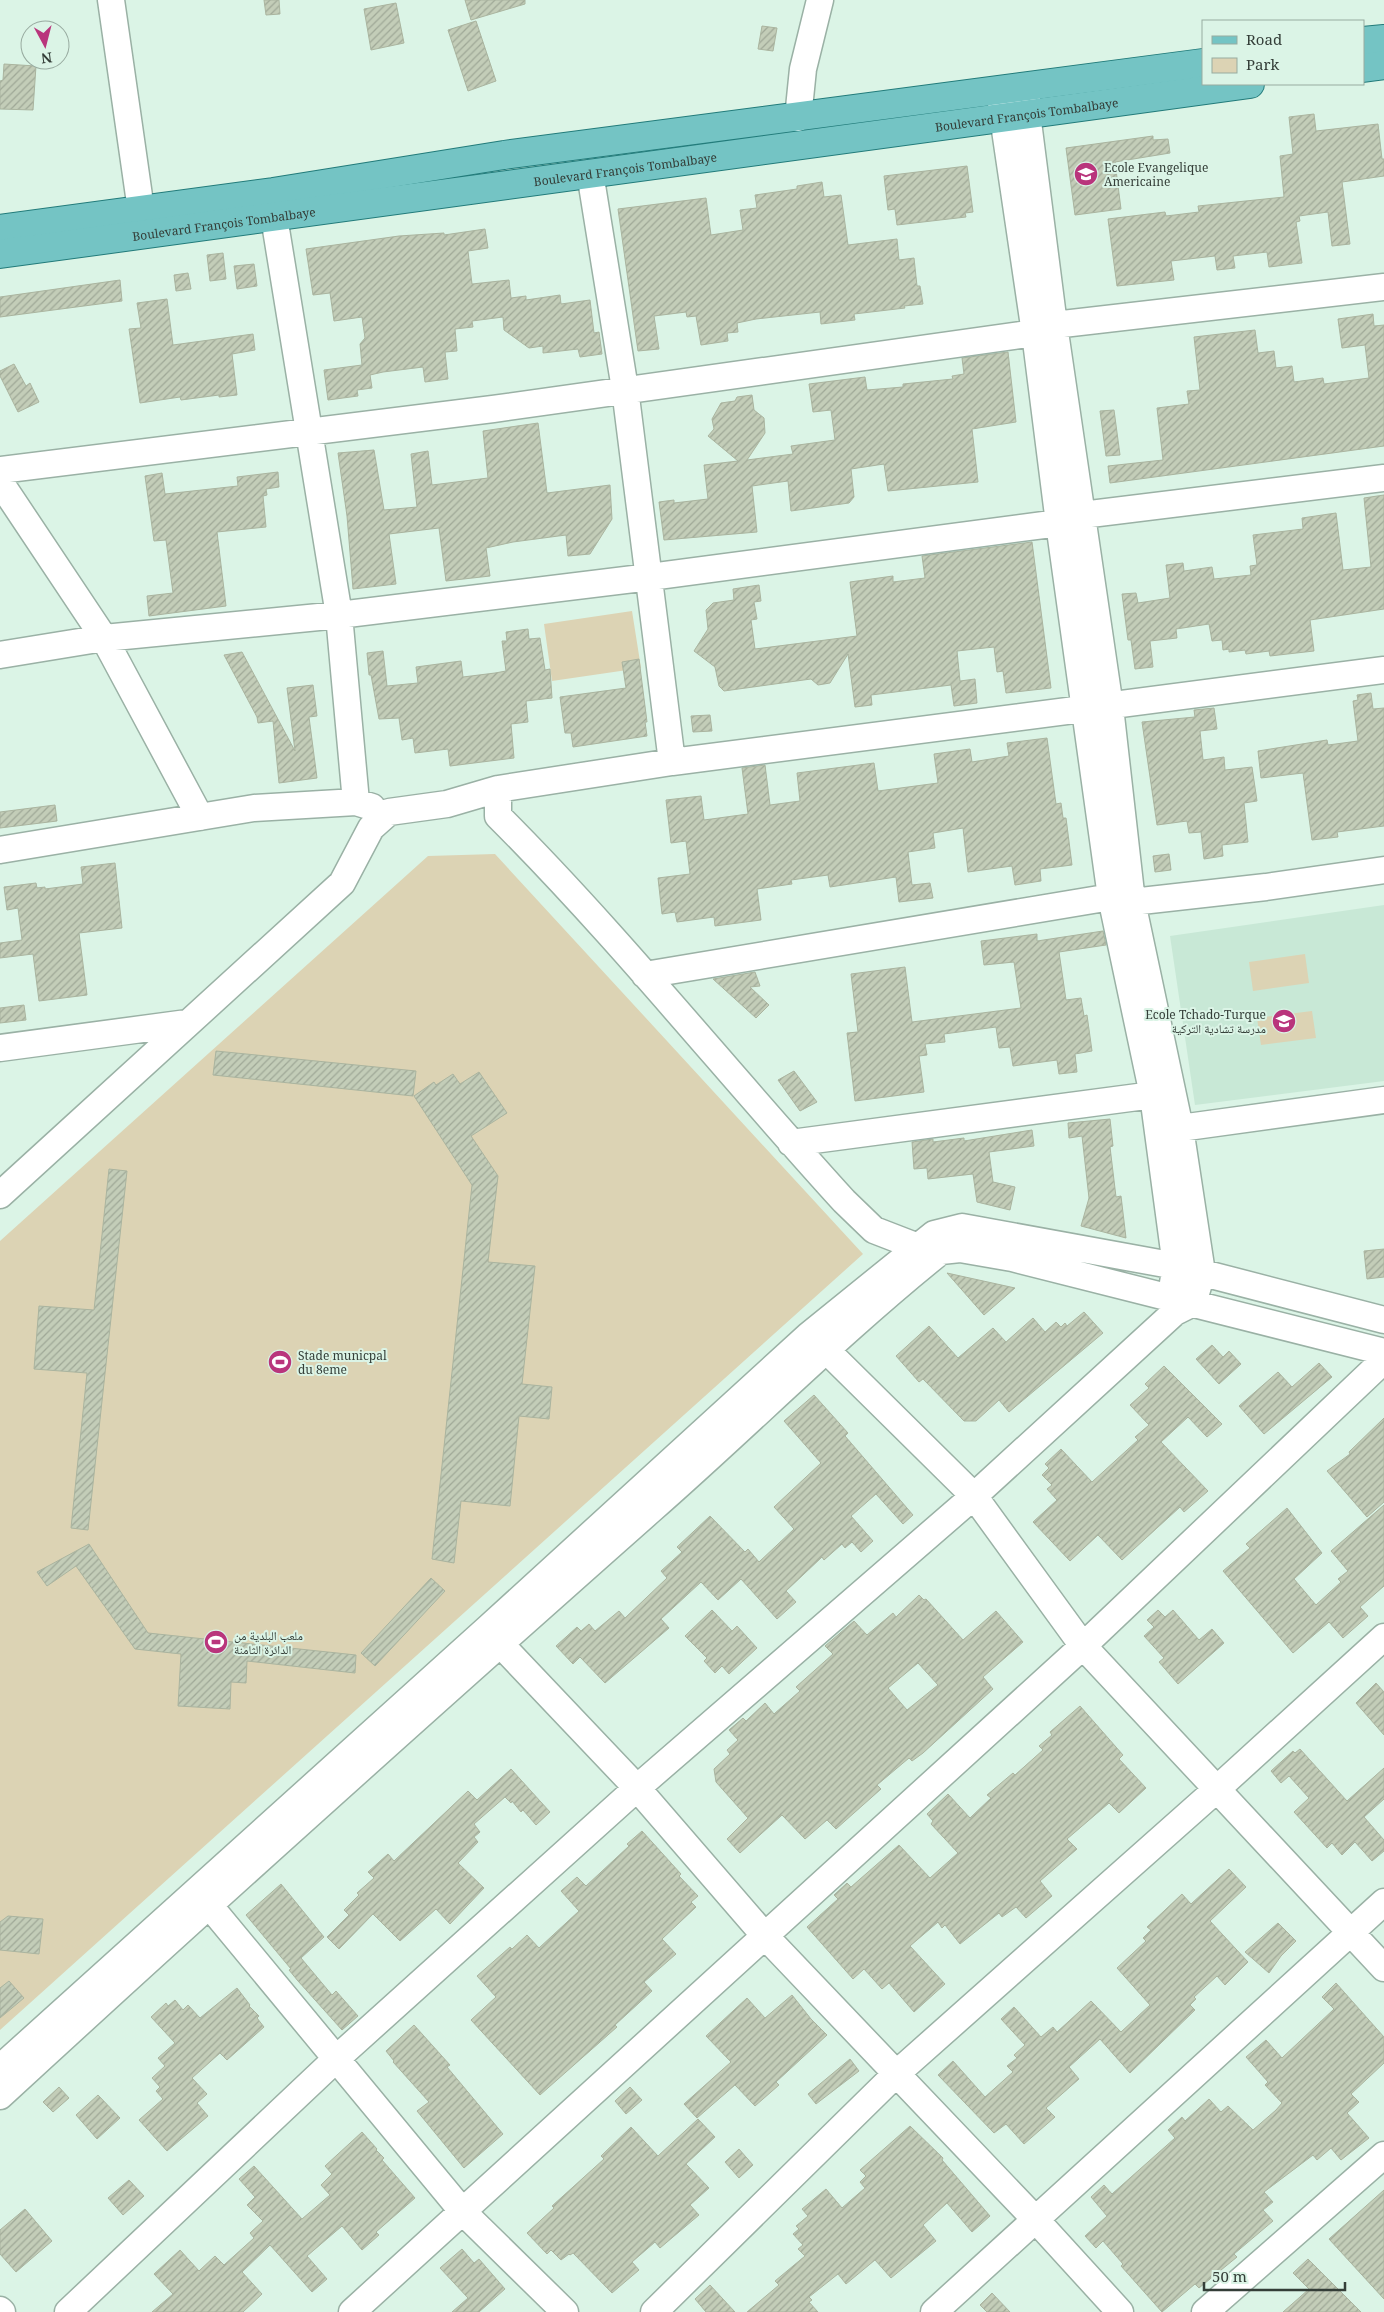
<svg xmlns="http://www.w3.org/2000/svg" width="1384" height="2312" font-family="'Noto Serif','Noto Naskh Arabic',serif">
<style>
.built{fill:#c8e8d6}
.green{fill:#dcd3b4}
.building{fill:url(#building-hatch);stroke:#aab49f;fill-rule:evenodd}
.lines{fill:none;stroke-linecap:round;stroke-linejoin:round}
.minor-casing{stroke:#9ab1a5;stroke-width:29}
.major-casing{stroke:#227b7a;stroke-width:30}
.minor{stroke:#fff;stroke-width:26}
.major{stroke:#74c4c4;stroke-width:28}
.labels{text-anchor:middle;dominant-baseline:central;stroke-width:4;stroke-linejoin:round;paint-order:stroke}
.street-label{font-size:12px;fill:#343e38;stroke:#dbf4e6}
.poi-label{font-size:12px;fill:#343e38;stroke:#dbf4e6;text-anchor:start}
</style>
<defs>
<pattern id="building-hatch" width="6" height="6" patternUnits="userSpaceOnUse" patternTransform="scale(1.25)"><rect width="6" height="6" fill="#c3cdb8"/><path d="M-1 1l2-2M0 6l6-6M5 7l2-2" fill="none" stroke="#9fa897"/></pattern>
</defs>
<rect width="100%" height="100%" fill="#dbf4e6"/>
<path class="built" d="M1384,905v176l-189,24 -25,-169z"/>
<path class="green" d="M632,611l9,57 -89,13 -8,-57z
M495,854l368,400 -863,776v-789l428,-385z
M1305,954l4,29 -56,8 -4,-29z
M1312,1011l4,27 -55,7 -4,-27z"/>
<path class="building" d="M264,0h15l1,14 -14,1z
M465,0h60v4l-54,16z
M396,3l8,40 -33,7 -7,-41z
M476,21l20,60 -28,10 -20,-61z
M762,26l15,2 -4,23 -15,-2z
M4,64l32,2 -3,44 -33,-1v-28l3,-1z
M1314,114l2,17 62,-7 4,35h2v17l-42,6 8,62 -18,2 -4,-34 -29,4 1,5 -4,1 6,41 -33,4 -2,-15 -34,4 2,12 -18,2 -2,-14 -44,5 3,19 -57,6 -9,-67 57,-7 1,4 33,-4 -1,-6 86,-9 -4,-41 13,-2 -4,-37z
M1153,136v4l15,-1 2,14 -55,9 6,47 -46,6 -9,-67z
M967,166l6,46 -8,1 1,4 -69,8 -2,-16 -7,1 -4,-34z
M822,182l2,15 17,-2 7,50 49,-6 2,21 15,-2 3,28h3l3,18 -19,2 1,2 -51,6 1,6 -34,4 -1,-12 -64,7 -19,4 1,9 -11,1 1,8 -27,4 -5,-29 -9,1 -1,-5 -32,4 5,33 -21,2 -20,-142 88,-11 5,37 32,-5 -3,-20 17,-2 -2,-13 42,-6v-3z
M485,229l3,19 -20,3 4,33 37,-4 2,18 15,-2v4l34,-5 1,9 29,-4 4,33 5,-1 3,22 -22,3 -2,-8 -35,4v-7l-14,2 -25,-18 -1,-13 -31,4 1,6 -18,2 2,22 -12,1 3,27 -23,3 -2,-15 -40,5 -13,3 2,13 -15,2 1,6 -30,4 -4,-30 38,-5 -2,-21 5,-6 -3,-21 -28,4 -4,-28 -17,2 -7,-46 93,-13 45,-3v2z
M223,253l3,26 -16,2 -3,-26z
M254,264l3,22 -20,3 -3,-23z
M188,273l3,16 -15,2 -2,-16z
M120,280l2,21 -122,16v-20z
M167,299l6,46 80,-11 2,16 -23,4 5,41 -18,2v-2l-38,5 -1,-3 -40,6 -11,-74 12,-1 -4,-25z
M1373,314l1,12 10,-1v121l-274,37 -2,-17 55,-6 -6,-52 32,-4 -2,-13 13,-1 -6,-53 61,-7 3,23 16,-2 2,17 16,-2 2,16 29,-4 1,6 45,-6 -4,-33 -23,3 -4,-29z
M1008,352l8,70 -44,7 6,53 -90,9 -4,-27 -33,5 3,28 -5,6 -58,8 -3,-30 -36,5 5,46 -93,8 -5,-38 15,-2v3l34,-4 -4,-34 34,-4 -30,-25 6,-7 -2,-10 9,-16 14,-2 2,-4 15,-2 2,15 10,8 1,15 -18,27 46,-6 -2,-8 44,-6 -4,-30 -18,2 -4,-28 56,-7 2,13 36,-3v-3l50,-5 -1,-3 12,-2 -2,-16z
M14,364l12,22 4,-3 9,19 -21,10 -18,-36v-5z
M1114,410l6,45 -14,1 -6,-45z
M538,423l9,70 63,-8 2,34 -22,35 -22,2 -2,-21 -53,7 -27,6 4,28 -44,5 -7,-53 -50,6 7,50 -43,5 -6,-73 -9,-63 36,-3 10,60 33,-3 -6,-53 17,-3 4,34 56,-7 -5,-47z
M278,472l1,15 -13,2 1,6 -4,1 3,31 -49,5 9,74 -77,10 -2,-20 26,-3 -7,-53 -12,1 -9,-65 17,-3 3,21 73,-8 -1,-9z
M1384,495v114l-74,11 4,31 -44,5 -1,-5 -23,3 -1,-4 -16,2v-3l-6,1 -1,-10 -10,1 -3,-17 -33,5 1,9 -27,3 3,26 -18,2 -4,-29h-3l-6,-46 14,-1 2,10 32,-5 -4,-33 17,-2 1,8 28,-4 2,12 37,-4 -1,-9 7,-1 -4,-30 50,-6 -1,-11 34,-5 7,57 28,-3 -7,-69z
M1032,542l19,146 -45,5 -3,-22 -6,1 -3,-25 -37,4 3,30 15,-2 2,24 -23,3 -3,-21 -80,10 1,10 -17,2 -7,-53 -18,29 -12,2 -7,-6 -87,12 -5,-5 -4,-19 -21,-16 14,-22 -2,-19 7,-7 21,-3 -1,-11 26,-4 2,16 -7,1 3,17 -6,1 4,29 102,-13 -7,-54 43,-6v6l32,-4 -3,-22z
M528,629l1,10 11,-1 5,32 5,-1 2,29 -26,3 2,21 -17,2 3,34 -64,8 -2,-17 -33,4 -2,-15 -11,2 -3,-22 -20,1 -8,-44h-2l-2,-22 16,-2 4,35 31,-3 -2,-16 45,-6 2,16 32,-4 11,-2 -4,-30h5l-1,-9z
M242,652l53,99 -8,-63 26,-3 4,31 -8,1 8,61 -38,5 -6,-62 -15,2 -1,-6 -33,-62z
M639,659l8,63h-2l2,14 -74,11 -2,-14h-6l-5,-36 66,-9 -4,-26z
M1371,693l2,16 11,-1v118l-47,6 1,5 -26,3 -9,-67 -42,5 -3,-27 69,-11 1,5 30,-4 -5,-40 5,-1 -1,-5z
M1214,708l3,21 -17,2 3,29 21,-3 1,13 27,-3 5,34 -13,2 4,39 -26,3 1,11 -19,3 -3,-27 -12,1 -2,-12 -30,4 -15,-103 53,-5 -1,-7z
M710,715l2,16 -19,1 -2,-16z
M1047,738l9,66 5,-1 2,15h3l6,47 -32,4 1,12 -26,4 -3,-19 -44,6 -5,-44 -30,5 2,15 -27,4 4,33 18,-2 3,15 -34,4 -3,-25 -66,10 -2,-12 -37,5 1,4 -35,5 4,31 -46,6 -1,-9 -37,5 -2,-10 -13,2 -4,-36 32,-4 -4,-33 -15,2 -5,-43 35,-4 3,24 44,-6 -6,-46 23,-3 5,40 30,-4 -3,-28 77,-10 4,28 60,-8 -4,-29 36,-5 2,13 37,-6 -2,-13z
M55,805l2,16 -57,7v-16z
M1169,854l2,16 -16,2 -2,-16z
M115,863l7,65 -43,5 8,62 -48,6 -6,-47 -33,4v-15l22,-3 -4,-32 -11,2 -3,-23 32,-4 1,5 8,-1v2l38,-5 -2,-17z
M1103,931l3,14 -47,7 7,48 15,-2 3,18 3,-1 5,36 -17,3 2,18 -18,2 -2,-14 -44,6 -3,-19 -11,1 -3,-21 -52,7 1,8 -20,2 2,11 -8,1 5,36 -69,9 -8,-68 11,-1 -7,-58 54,-7 7,55 109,-14 -7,-46 -30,3 -3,-24 56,-7v7z
M755,972l5,14 -10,1 19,18 -13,13 -43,-39z
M24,1005l2,15 -26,3v-15z
M216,1051l200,20 -3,25 -200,-21z
M794,1071l23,31 -17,9 -22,-31z
M479,1072l28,41 -36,23 27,40 -10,86 47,4 -13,118 30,3 -3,32 -30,-3 -9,90 -49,-5 -7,62 -22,-4 40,-374 -58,-89 20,-14 2,3 17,-11 7,10z
M1110,1119l3,27 -3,1 6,50 5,-1 5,42 -45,-12 8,-28 -7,-62 -13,2 -1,-15z
M1032,1130l2,16 -45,6 4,30 22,5 -5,23 -33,-8 -4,-28 -45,5 -1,-11 -13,1 -2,-27 21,-3v3l31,-4v3z
M109,1169l18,2 -39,359 -17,-2 16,-155 -53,-4 5,-63 55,4z
M1384,1249v28l-17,2 -3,-28z
M947,1273l68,15 -31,27z
M1084,1312l19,21 -94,79 -10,-12 -23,21h-12l-41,-42 -4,3 -23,-26 33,-30 29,32 35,-30 13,14 27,-24 12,14 11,-10 5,5 4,-4 2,3z
M1212,1345l11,12 6,-6 12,13 -22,20 -23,-25z
M1319,1363l13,14 -68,57 -25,-28 39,-34 14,15z
M1164,1366l58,58 -15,13 -19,-20 -27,25 47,49 -24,21 -4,-5 -58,53 -24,-25 -28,26 -37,-39 24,-22 -10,-11 5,-4 -10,-10 7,-7 -4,-4 16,-15 31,33 46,-42 -3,-3 14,-12 -19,-20 19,-17 -4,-4z
M814,1395l34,38 -3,3 68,79 -10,9 -27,-30 -25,22 22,25 -12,11 -9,-10 -7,6 -3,-4 -18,16 -2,-3 -36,34 10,11 -19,17 -36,-40 -23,21 -17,-18 -40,37 8,9 -64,55 -25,-26 -7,7 -17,-18 21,-19 4,4 8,-7 6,7 24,-20 6,7 42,-40 -6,-7 21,-19 -5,-5 33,-31 35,36 3,-3 11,13 35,-33 -20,-22 47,-44 -37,-42z
M1384,1418v84l-17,15 -40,-46 23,-17 -1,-2z
M1384,1505v81l-24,21 8,9 -25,22 -14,-16 -36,31 -70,-82 27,-23 -4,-4 41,-36 35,45 -28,26 22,26 25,-23 -3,-3 10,-8 -17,-20z
M89,1544l59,89 208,22 -1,18 -108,-12 -1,22 -15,-1 -1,27 -52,-3 3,-52 -46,-5 -59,-83 -29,20 -10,-14z
M431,1578l14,13 -70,75 -14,-13z
M919,1595l5,5 2,-1 37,41 33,-29 27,31 -40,35 10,12 -70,64 -11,8 -3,-3 -32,27 4,4 -45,40 -9,-9 -22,19 -23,-24 -42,38 -13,-14 21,-21 -32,-36 -2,-13 16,-15 -3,-4 11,-10 -9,-10 14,-12 3,3 19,-18 9,11 26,-23 -4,-4 37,-33 -8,-8 29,-25 13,14 26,-22 3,4zM918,1663l20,22 -31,25 -19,-22z
M712,1610l20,21 5,-5 20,22 -28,26 -7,-8 -7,7 -11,-12 3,-3 -22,-22z
M1158,1610l7,7 8,-7 26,30 13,-11 12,14 -46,41 -19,-22 5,-4 -20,-22 10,-9 -7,-7z
M1376,1683l8,9v43l-28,-32z
M1080,1706l43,49 -4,4 27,29 -27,25 -10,-10 -42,36 10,10 -37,32 12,15 -26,22 -10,-11 -14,10 -3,-4 -39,31 -15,-19 -3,3 -4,-6 -28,24 35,38 -31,28 -25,-29 -7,6 -18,-20 -11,10 -46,-52 31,-28 -4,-4 13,-12 4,4 48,-42 31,33 28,-25 -27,-29 2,-3 -6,-7 21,-20 22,24 21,-20 -4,-3 26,-22 2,2 28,-25 -4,-4 13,-11 -2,-3z
M1300,1749l47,52 37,-33v31l-20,18 20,23v11l-12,10 -17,-19 -13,13 -10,-12 -5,5 -33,-36 15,-14 -20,-22 -8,7 -10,-12 22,-20 2,2z
M511,1769l39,43 -14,13 -13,-15 -2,2 -9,-11 -1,2 -6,-6 -31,27 6,8 -6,5 4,5 -20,21 26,25 -34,36 -14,-15 -36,32 -27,-27 -34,35 -12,-12 22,-22 -5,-5 15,-15 -2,-2 17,-15 -6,-6 20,-18 6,7 74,-70 9,9z
M642,1831l39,43 -2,2 19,20 -7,6 5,5 -34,32 14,15 -32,28 8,9 -37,34 2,2 -77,68 -69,-75 25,-23 -19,-21 33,-29 2,2 15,-14 12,13 40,-37 -18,-20 16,-14 9,9 43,-40 -2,-2z
M1229,1869l17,18 -36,34 38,41 -23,23 -8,-9 -23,21 2,2 -6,6 5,5 -65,63 -30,-34 -31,28 10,12 -33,29 9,9 -31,27 -18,-20 -12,9 -56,-58 15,-14 32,36 28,-25 -6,-6 10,-8 -3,-3 11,-10 -24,-26 13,-12 27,30 12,-10 4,5 34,-31 30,31 29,-27 -33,-37 29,-27 -3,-3 8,-8 -4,-3 35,-33 9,10z
M281,1884l43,53 -23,21 31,37 4,-4 22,25 -16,14 -44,-49 -9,-11 2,-1 -45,-54z
M8,1916l35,3 -4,35 -39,-4v-28z
M1278,1923l18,18 -15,15 -12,17 -24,-21z
M9,1981l15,17 -24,20v-30z
M1336,1983l48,54v26l-33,31 8,8 -12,11 22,25 -28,22 -10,-12 -14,12 -4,-5 -49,37 9,10 -10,8 10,11 -39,33 3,3 -38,31 -4,-4 -33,28 -41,-46 2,-2 -20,-23 -7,7 -11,-12 22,-20 -16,-19 13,-12 8,9 63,-56 -7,-8 14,-13 3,4 24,-22 12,13 7,-6 25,24 23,-20 6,-7 -17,-18 3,-3 -22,-25 20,-17 16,18 52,-49 -12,-12z
M237,1988l13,17 -1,1 10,10 -2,2 7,9 -37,33 -7,-7 -28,25 15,16 -10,9 11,13 -41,35 -28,-31 24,-21 -7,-8 4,-4 -8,-9 13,-12 -7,-8 17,-15 -24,-26 15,-14 2,3 7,-6 8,10 5,-5 12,13z
M792,1995l19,24 16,16 -51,47 3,3 -24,21 -20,-21 -38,33 -13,-14 47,-42 -25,-26 41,-38 18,20z
M414,2025l36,40 -3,2 56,67 -39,34 -47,-57 12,-9 -36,-40 1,-1 -8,-10z
M850,2059l9,12 -43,33 -8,-10z
M59,2087l10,11 -16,14 -10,-10z
M630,2087l12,13 -16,14 -11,-13z
M98,2095l22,23 -23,21 -21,-24z
M698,2119l17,18 -29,27 23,24 -19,17 9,10 -39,33 -5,-6 -23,20 7,8 -27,23 -39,-40 -3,2 -1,-1 -8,6 -10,-10 -4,4 -20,-21 27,-25 -2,-2 52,-47 -3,-3 30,-29 27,29z
M910,2126l33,32 -1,2 48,56 -18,16 -25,-29 -24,22 13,16 -45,37 -16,-18 -29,24 -8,-10 -29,23 3,3 -3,2 9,10h-71l32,-27 -4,-4 30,-25 -7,-7 5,-4 -10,-11 6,-5 -3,-3 12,-10 -6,-7 24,-20 16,19 23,-20 -5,-6 6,-6 -6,-6z
M362,2132l15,17 -1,1 8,8 -2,2 33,38 -39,34 3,3 -17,15 -20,-24 -35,30 20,23 -15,13 -42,-47 -28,27 20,22 -19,18h-91l21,-18 -19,-20 26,-24 19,21 16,-15 9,9 30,-27 -4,-5 13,-12 -16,-16 8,-8 -16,-18 15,-13 48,53 28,-24 -9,-10 11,-11 -7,-8z
M739,2149l14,16 -14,13 -14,-16z
M129,2180l15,16 -21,19 -15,-17z
M1384,2190v109l-55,-60z
M25,2209l27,32 -36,31 -16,-18v-24z
M462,2249l12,14 5,-4 26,30 -26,23h-27l16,-14 -28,-30z
M1308,2259l53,53h-78l26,-23 -16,-16z
M710,2285l25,27h-29l-11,-13z
M992,2293l18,19h-23l-7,-7z"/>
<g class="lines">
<g class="minor-casing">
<path id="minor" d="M111,0l30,210
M1000,96l35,237 24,190 52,374 42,198 23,171 -3,17
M798,118l5,-49 17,-69
M590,173l35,216 47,373
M274,217l65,398 17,187
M1054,325l330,-38
M0,470l493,-61 542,-76
M0,482l104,156 96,179
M1082,515l302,-37
M0,655l104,-17 235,-23 311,-38 409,-54
M498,789v27c122,122 230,258 346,385l30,29 44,17
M0,850l254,-42 102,-6 16,5
M1132,902l134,-15 118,-17
M645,975l466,-78
M0,1048l187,-25
M1180,1128l204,-28
M791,1143l362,-48
M0,1195l342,-312 29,-55 18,-16 58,-8 51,-15 174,-27 712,-92
M814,1338l160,158 109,150 301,322
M488,1631l149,157 128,148 271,284 84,92
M199,1893l264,319 102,100
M0,2068l487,-439 322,-294 125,-101 28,-7 214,39 208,54
M0,2096c215,-198 433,-393 652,-587 97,-85 188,-177 289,-258l19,-2 52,9 372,94
M0,2310l2,2
M68,2312l268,-253 301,-271 337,-292 201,-184 18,-9 9,-30 -22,-145 -48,-226 -22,-195 -56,-382 -27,-211v-21
M352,2312l731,-666 301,-286
M654,2312l242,-238 321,-285 167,-152
M934,2312l450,-410
M1205,2312l179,-157"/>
</g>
<g class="major-casing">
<g id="major">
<path d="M1363,41l21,-2"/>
<path d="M1363,68l21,-3"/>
<path d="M0,229l273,-37 231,-37 699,-92"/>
<path id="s1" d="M0,254l1250,-170"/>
</g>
</g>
<use href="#minor" class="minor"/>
<use href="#major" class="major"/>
</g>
<defs>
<g id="school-disc" transform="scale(1.25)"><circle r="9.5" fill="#b9357c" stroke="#dbf4e6"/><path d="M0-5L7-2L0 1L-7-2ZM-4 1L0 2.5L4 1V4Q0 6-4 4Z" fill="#fff"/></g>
<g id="stadium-disc" transform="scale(1.25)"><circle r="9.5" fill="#b9357c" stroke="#dbf4e6"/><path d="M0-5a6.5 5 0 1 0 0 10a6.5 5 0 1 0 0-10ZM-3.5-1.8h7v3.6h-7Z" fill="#fff"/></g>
</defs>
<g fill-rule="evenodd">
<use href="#school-disc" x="1086" y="174"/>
<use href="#school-disc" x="1284" y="1021"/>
<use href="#stadium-disc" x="280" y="1362"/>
<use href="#stadium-disc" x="216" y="1642"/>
</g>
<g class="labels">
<g class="street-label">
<text stroke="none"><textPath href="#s1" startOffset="1036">Boulevard François Tombalbaye</textPath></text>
<text stroke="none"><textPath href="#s1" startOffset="631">Boulevard François Tombalbaye</textPath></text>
<text stroke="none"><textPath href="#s1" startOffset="226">Boulevard François Tombalbaye</textPath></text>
</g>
<g class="poi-label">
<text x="1104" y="167">Ecole Evangelique<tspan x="1104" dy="14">Americaine</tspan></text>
<text x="1266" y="1014" text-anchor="end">Ecole Tchado-Turque<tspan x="1266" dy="14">مدرسة تشادية التركية</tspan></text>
<text x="298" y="1355">Stade municpal<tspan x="298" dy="14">du 8eme</tspan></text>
<text x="234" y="1635">ملعب البلدية من<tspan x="234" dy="14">الدائرة الثامنة</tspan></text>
</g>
</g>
<rect x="1202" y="20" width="162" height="65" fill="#dbf4e6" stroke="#98aba0"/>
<rect x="1212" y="36" width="25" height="8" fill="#74c4c4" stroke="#98aba0"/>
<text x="1246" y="45" font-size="15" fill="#343e38">Road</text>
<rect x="1212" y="58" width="25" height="15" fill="#dcd3b4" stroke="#98aba0"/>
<text x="1246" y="70" font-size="15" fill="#343e38">Park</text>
<g transform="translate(45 45) rotate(173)"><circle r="24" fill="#dbf4e6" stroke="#98aba0"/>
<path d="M0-4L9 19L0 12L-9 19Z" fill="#b9357c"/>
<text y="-8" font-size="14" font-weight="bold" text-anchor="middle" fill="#343e38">N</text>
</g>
<path d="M1204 2282v8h141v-8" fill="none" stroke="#343e38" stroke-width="2.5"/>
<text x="1212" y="2282" font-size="15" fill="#343e38" stroke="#dbf4e6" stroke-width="4" paint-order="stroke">50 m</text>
</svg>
